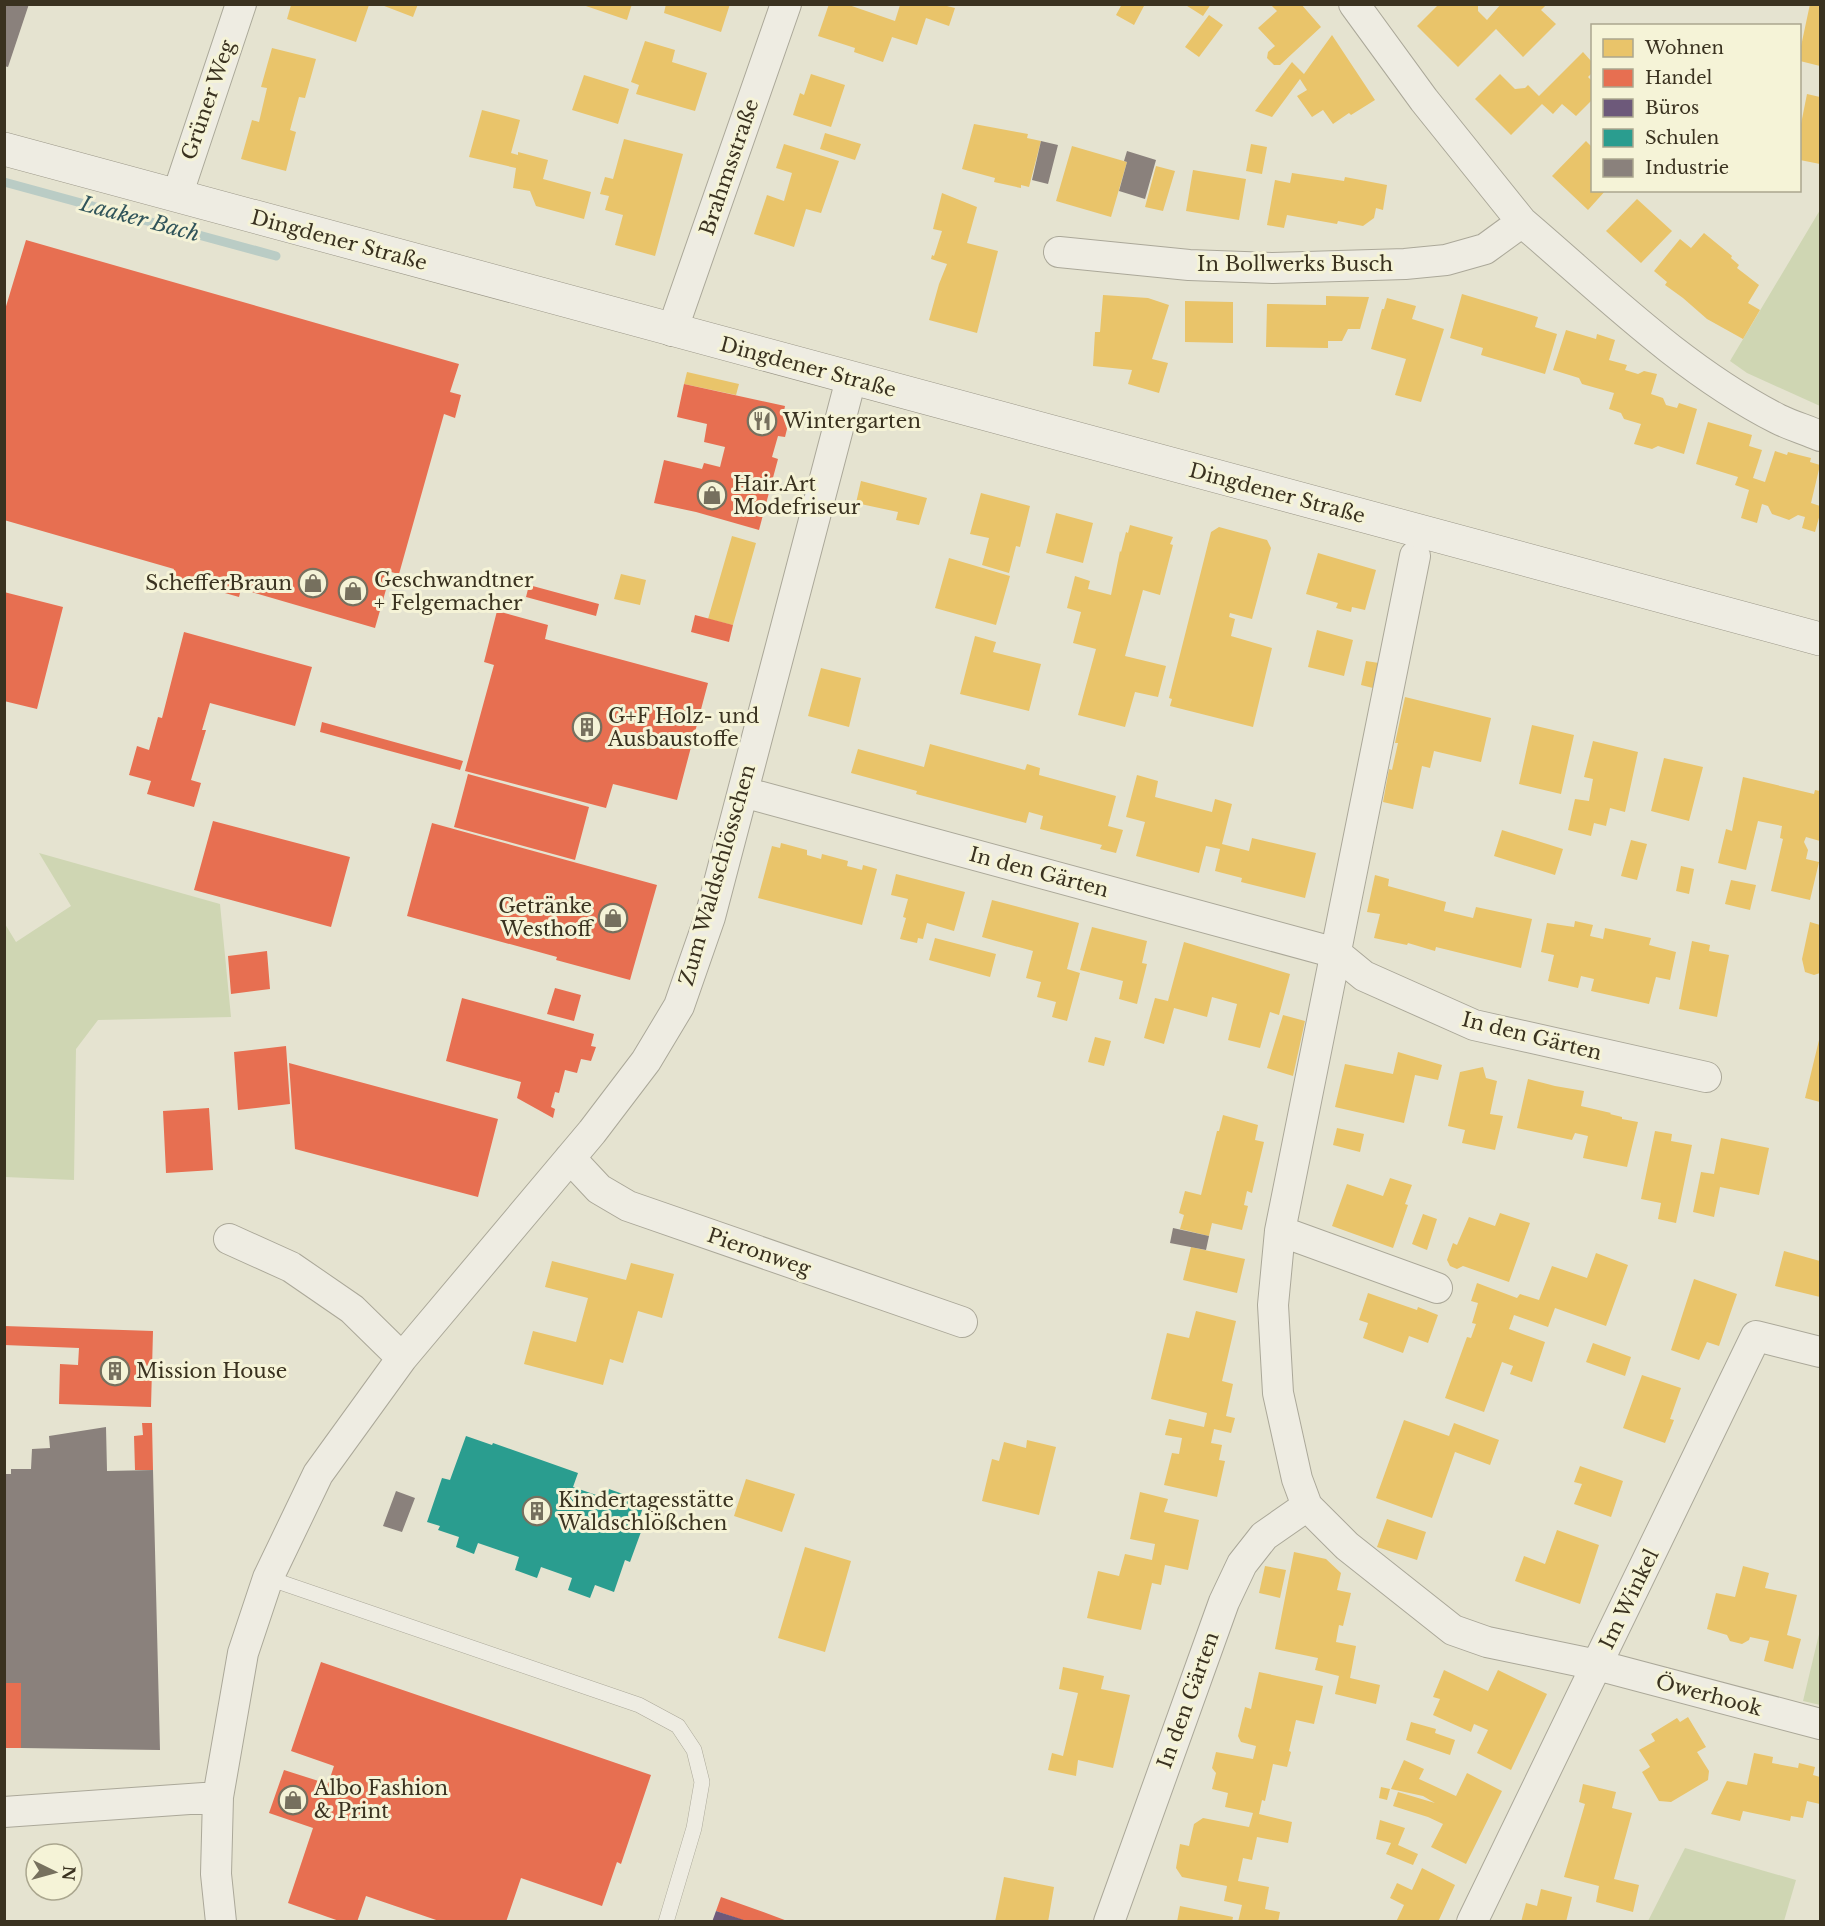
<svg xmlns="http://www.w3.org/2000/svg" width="1825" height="1926" font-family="'Libre Baskerville',serif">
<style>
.green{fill:#cfd6b3}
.homes{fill:#e9c46a}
.shops{fill:#e76f51}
.offices{fill:#6d597a}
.schools{fill:#2a9d8f}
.industry{fill:#8a817c}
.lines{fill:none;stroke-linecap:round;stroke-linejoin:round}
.stream{stroke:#baccc5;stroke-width:9}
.service-casing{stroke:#aba899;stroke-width:16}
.minor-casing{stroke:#aba899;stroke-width:32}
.secondary-casing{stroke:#9b9788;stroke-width:34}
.service{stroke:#eeece2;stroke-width:15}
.minor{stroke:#eeece2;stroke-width:30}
.secondary{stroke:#eeece2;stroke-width:33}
.labels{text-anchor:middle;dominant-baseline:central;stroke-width:6;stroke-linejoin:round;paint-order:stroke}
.street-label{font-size:20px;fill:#3a3220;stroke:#f5f3d7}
.poi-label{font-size:20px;fill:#3a3220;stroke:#f5f3d7;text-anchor:start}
.water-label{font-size:21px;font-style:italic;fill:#30545a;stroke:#f5f3d7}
</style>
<rect width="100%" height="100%" fill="#e5e3d0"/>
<path class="green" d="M1820,210v196l-73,-33 -17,-12z
M39,853l181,51 11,113 -133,3 -22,29 -2,131 -69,-3v-253l11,18 55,-36z
M1820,1630v75l-17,-4z
M1685,1848l111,32 -12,41h-136z"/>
<path class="homes" d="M379,4h39l-5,13z
M580,4h52l-5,16z
M666,4h64l-9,28 -57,-19z
M829,4h17l49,17 5,-16h43l12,3 -6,18 -23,-8 -9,27 -25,-8 -9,25 -29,-10 1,-4 -37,-12z
M1122,4h23l-11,21 -18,-10z
M1184,4h27l-8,12z
M1270,4h31l20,23 -41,38h-6l-7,-7 1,-6 7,-6 -17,-18 19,-17z
M1439,4h39v7l9,9 14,-16h46l-6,6 15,14 -33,33 -27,-28 -38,38 -41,-41z
M1810,4h10v62l-20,-5v-10z
M291,5h78l-13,37 -69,-23z
M1209,15l14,10 -24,32 -14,-10z
M1332,35l43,65 -24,15 -2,-2 -16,11 -10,-14 -11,7 -15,-21 10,-6 -7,-11 -28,38 -17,-6 37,-49 12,12z
M645,41l30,9 -3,12 35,11 -12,38 -59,-17 3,-9 -8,-3z
M272,48l44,11 -11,39 -6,-1 -9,33 6,2 -10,39 -45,-12 11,-39 7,2 8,-34 -6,-1z
M1583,52l9,10v11l-4,4 4,4v19l-16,16 -14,-12 -9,10 -11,-10 -31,31 -36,-36 25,-25 15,15 10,-1 3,-3 11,11z
M811,74l34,11 -14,42 -38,-12 7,-22 4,2z
M584,75l45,14 -11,35 -46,-14z
M1807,94l13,3v67l-20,-4v-31z
M482,110l38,10 -9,33 7,2v-3l30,8 -5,19 48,13 -7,27 -48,-13 -6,-15 -17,-3 3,-20 -47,-11z
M974,124l43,8 11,2 -1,4 14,3 -12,46 -8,-2v3l-27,-6 1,-4 -33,-9z
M825,133l36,11 -6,16 -35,-11z
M624,139l59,15 -28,102 -40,-11 8,-30 -18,-5 4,-14 -9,-2 5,-17 8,2z
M1586,141l6,6v43h14l-18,20 -36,-34z
M784,144l55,17 -18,52 -15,-4 -12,38 -40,-13 13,-39 17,6 8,-28 -16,-5z
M1251,144l16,3 -5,27 -16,-3z
M1072,146l55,16 -16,55 -55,-16z
M1156,166l19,5 -12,40 -18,-4z
M1193,170l53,9 -7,41 -53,-9z
M1292,173l52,8 1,-4 42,8 -4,25 -7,-2 -2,10 -11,8 -25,-5 -1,3 -50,-9 -3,13 -17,-3 8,-45 15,3z
M942,193l35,14 -10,36 31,8 -21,82 -48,-13 10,-36 8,-20 -16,-5 1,-4 2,1 8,-25 -9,-2z
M1637,199l35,32 -31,32 -35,-32z
M1704,233l28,23 -1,2 8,7 -2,3 22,17 -11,18 12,7 -17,29 -36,-20 -24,-21 -18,-13 2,-3 -13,-11 26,-32 11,9z
M1462,294l76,23 -3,10 22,7 -12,40 -64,-19 2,-7 -33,-10z
M1103,295l45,3 21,7 -17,54 16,4 -9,30 -31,-9 4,-14 -39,-4 2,-34h5z
M1326,296l43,1 -9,32h-12l-6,12h-14v7l-62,-1 1,-43 59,1z
M1387,298l29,8 -4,13 32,10 -23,73 -26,-7 11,-36 -35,-10 11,-40h2z
M1185,301l48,1v41l-48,-1z
M1566,330l30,9 1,-5 18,6 -6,20 18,5 -2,5 13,4 6,-3 13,3 -6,20 12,4 3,7 11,3 2,-5 18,6 -13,45 -26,-8 -6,3 -18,-5 7,-20 -17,-5 -3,-6 -12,-4 5,-16 -32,-9 -3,-6 -26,-8z
M687,372l52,12 -3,11 -52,-11z
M1708,422l44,13 -3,11 13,4 -9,28 12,4 10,-31 12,4 1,-3 11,3 12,3 -1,4 10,3 -9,38 9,3v8l-5,18 -13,-4 3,-11 -7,-2 -9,5 -17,-6 -4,-8 -6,-2 -5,19 -16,-5 8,-28 -14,-5 3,-8 -42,-13z
M861,481l66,17 -8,27 -23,-5 2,-8 -42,-9z
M981,493l49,13 -10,41 -4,-1 -7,27 -27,-8 7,-27 -19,-4z
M1056,513l37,10 -10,40 -37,-10z
M1130,525l43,12 -3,7 3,1 -13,50 -17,-5 -18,66 41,10 -8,31 -23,-5 -10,35 -47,-12 18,-66 -23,-6 8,-31 -14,-4 8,-32 15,5 -2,8 23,6 9,-44 1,1 5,-20 2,1z
M1219,527l48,13 4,8 -19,71 -22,-6 -1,4 6,2 -4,17 41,12 -19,79 -83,-21 2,-7 -3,-1 42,-166z
M732,536l24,7 -23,82 -25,-6z
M1318,553l58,17 -11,40 -13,-3 -1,5 -15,-4 2,-5 -32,-9z
M949,558l61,18 -14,49 -61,-17z
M621,574l25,6 -6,25 -26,-6z
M1317,630l36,10 -9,36 -36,-9z
M975,636l21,6 -3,10 48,12 -12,47 -69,-17z
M1366,661l13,2 -6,25 -12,-3z
M821,668l40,10 -12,49 -41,-11z
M1405,697l86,21 -10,44 -47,-11 -4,17 -8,-2 -9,43 -30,-7 6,-33 3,1 6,-27h-3z
M1532,725l42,10 -13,59 -42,-10z
M1593,741l45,11 -13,60 -15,-4 -4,18 -12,-3 -3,13 -23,-6 7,-31 14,2 4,-22 -9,-2z
M930,744l95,26 2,-6 13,4 -1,7 77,21 -8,30 15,4 -7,23 -16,-4 2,-4 -62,-16 3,-13 -14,-4 -3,11 -110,-29 1,-3 -66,-18 7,-24 66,18z
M1664,758l39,9 -14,54 -38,-10z
M1137,775l21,6 -3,16 57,15 3,-13 17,5 -10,40 27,7 3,-13 64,15 -11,45 -64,-16 1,-4 -27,-7 5,-22 -14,-3 -7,27 -63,-17 9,-34 -19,-5z
M1743,777l71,17 1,-4 5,1v50l-14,-4 -2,5 4,8 -2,9 13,3 -9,38 -39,-9 12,-52 -3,-1 2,-12 -24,-5 -12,49 -28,-7 8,-34 6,2z
M1502,830l61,19 -8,26 -61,-19z
M1631,840l16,4 -10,36 -16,-4z
M781,843l26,7v5l14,4 1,-5 26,7 -1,5 8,2 7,2 1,-5 14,4 -15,56 -104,-27 14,-52 8,2z
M1681,866l13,3 -5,25 -13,-3z
M896,874l69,18 -11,39 -27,-8 -4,16 -5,-1 -1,5 -17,-4 6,-21 -3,-1 5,-18 -17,-4z
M1375,875l14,4 -1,7 58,16 -2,9 29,7 3,-11 56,12 -11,49 -85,-21 -1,4 -27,-8 -1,2 -33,-7 6,-24 -13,-2z
M1731,880l25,5 -6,25 -25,-6z
M992,900l87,23 -12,46 13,4 -13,48 -15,-4 4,-15 -19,-5 4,-15 -15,-4 7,-27 -51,-14z
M1575,921l18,4 -3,11 13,3 2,-11 46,10 -2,7 27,7 -6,28 -14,-3 -7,27 -58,-13 3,-12 -13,-3 -3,12 -30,-7 6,-26 -13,-3 6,-29 27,4z
M1810,922l10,3v48l-6,2 -9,-3 -3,-13z
M1092,927l55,14 -5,22 5,1 -10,40 -18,-5 4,-18 -43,-11z
M935,938l61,16 -6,23 -61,-17z
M1692,941l18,4 -1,6 20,4 -12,62 -38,-8z
M1184,942l106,32 -11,41 -9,-3 -10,36 -32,-8 9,-36 -25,-7 -5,20 -33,-9 -10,36 -20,-6 11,-40 13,3z
M1283,1015l22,6 -12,55 -26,-8z
M1820,1036v66l-15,-4z
M1095,1037l16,4 -7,25 -16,-4z
M1398,1052l44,13 -4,15 -23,-5 -11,48 -69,-16 10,-43 48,10z
M1483,1067l3,11 11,3 -7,33 13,2 -8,34 -33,-7 3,-13 -17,-4 12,-54z
M1528,1079l27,7 29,5 -3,15 30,7 -1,1 12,3v2l16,3 -11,45 -44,-9 5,-22 -13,-3 -3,7 -55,-12z
M1223,1115l35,10 -3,15 9,2 -12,51 -5,-2 -3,14 4,1 -6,24 -30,-7 -3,13 -29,-7 4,-14 -5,-2 6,-22 16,4 16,-64h2z
M1337,1128l27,6 -4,18 -27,-7z
M1655,1131l17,3 -1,7 21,4 -16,78 -18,-4 3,-16 -20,-4z
M1721,1138l48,10 -10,47 -39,-8 -6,30 -21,-5 8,-40 13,2z
M1390,1178l22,7 -7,19 3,1 -15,43 -61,-22 15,-42 36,12z
M1500,1213l30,10 -21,59 -46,-16 -6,3 -7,-3 -3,-6 6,-17 4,2 12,-28 26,9z
M1423,1214l14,5 -10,31 -15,-6z
M1191,1247l54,12 -8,34 -54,-13z
M1784,1251l36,10v36l-45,-11z
M1596,1253l32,12 -22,61 -51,-18 -7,19 -34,-12 -5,14 36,13 -13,40 -22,-8 3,-8 -11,-4 -18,50 -39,-14 22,-61 4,1 5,-14 -4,-1 6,-20 -7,-2 6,-18 40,15 3,-4 19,6 13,-34 35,12z
M552,1261l74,19 5,-17 43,11 -12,44 -24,-7 -15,52 -13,-4 -7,26 -79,-21 9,-33 43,11 12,-44 -43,-11z
M1694,1279l43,15 -18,52 -12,-4 -8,18 -28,-10z
M1368,1293l49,17 1,-3 20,8 -10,28 -19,-7 -6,17 -40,-15 5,-15 -9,-3z
M1196,1311l40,10 -14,60 11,3 -7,32 9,2 -4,15 -17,-4 -3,14 11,2 -3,15 6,1 -8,36 -53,-12 8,-32 7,1 3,-16 -17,-3 4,-16 35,8 3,-14 -56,-14 16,-66 22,5z
M1593,1343l38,14 -6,19 -39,-14z
M1642,1375l39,13 -11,31 4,1 -9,23 -42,-15z
M1404,1420l45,16 5,-13 45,17 -9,25 -35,-13 -23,66 -56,-20z
M1027,1440l29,7 -17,68 -57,-14 10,-42 7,2 5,-19 22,6z
M1580,1466l43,15 -12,36 -37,-13 8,-20 -8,-2z
M746,1479l49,15 -13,38 -48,-16z
M1140,1492l28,7 -4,13 35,8 -11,50 -23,-5 -4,20 -9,-2 -11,47 -54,-12 11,-47 21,5 6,-22 27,6 3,-16 -25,-5z
M1387,1519l39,13 -9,28 -40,-13z
M1557,1530l42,15 -19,59 -65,-23 9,-25 21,8z
M805,1547l46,14 -26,91 -47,-14z
M1294,1552l32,7 15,14 -4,17 14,3 -8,33 -4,-1 -3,17 20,4 -6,32 30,7 -4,19 -41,-10 4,-18 -24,-6 3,-12 -43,-9z
M1265,1566l21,4 -6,28 -21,-5z
M1743,1566l26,7 -4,15 32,7 -10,40 14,4 -8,30 -29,-8 5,-20 -19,-4 -1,3 -7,4 -12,-3 -3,-6 -20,-6 9,-36 19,4z
M1063,1667l41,9 -3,13 29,6 -17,73 -35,-8 -2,16 -28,-6 4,-17 11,3 15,-63 -19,-4z
M1444,1670l44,21 10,-21 49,24 -36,76 -34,-17 11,-23 -14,-6 -3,8 -38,-17 7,-16 -7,-2z
M1259,1672l64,14 -9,38 -18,-4 -7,31 2,1 -4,15 -14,-3 -8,37 -3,-1 -3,14 33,8 -4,21 -31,-6 -5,23 -9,-2 -5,23 31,6 -4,22 15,3 -2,10h-40l4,-17 -18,-4 3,-15 -45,-9 -6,-9 4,-24 9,2 5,-22 9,-6 46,9 4,-14 -28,-6 3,-14 -16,-4 4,-16 -4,-5 4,-16 37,7 3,-13 -15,-4 -3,-6 7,-29 6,2z
M1688,1717l18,30 -9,5 12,19 -1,9 -37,22 -12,-1 -17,-29 8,-5 -11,-17 16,-9 -4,-7 26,-16 3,4z
M1411,1722l25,7 -1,4 20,7 -5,15 -44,-15z
M1754,1753l19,4 -1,6 26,5 1,-5 16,4 -2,8 7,2v27l-13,-3 -4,17 -12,-2 -1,5 -47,-10 -3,10 -29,-7 16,-33 20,4z
M1404,1760l20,9 -5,10 37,17 11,-23 35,18 -36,73 -35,-17 12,-23 -15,-7 -35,-11 5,-14 37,11 -12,-7 -32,-7z
M1583,1784l33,8 -4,16 20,5 -18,66 25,6 -6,27 -37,-10 3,-16 -35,-9 21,-73 -6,-2z
M1381,1787l9,2 -3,11 -8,-2z
M1380,1820l25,8 -7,17 20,9 -5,11 -27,-11 5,-11 -15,-4z
M1422,1868l33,17 -17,37h-42l8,-17 -14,-7 7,-15 15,7z
M1004,1877l50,10 -6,35h-53z
M1541,1889l31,8 -6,25h-45l5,-19 11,3z
M1180,1906l53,11 -1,5h-55z"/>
<path class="shops" d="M26,240l433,124 -9,28 11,3 -6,23 -11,-4 -45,160 -8,-2 -16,56 -134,-39 -2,8 -67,-19 2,-9 -170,-49v-207z
M684,384l101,22 -2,10 7,1 -5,20 -7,-1 -6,21 6,2 -19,71 -63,-18 -42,-9 10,-43 38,9 2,-6 16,4 5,-20 -21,-5 3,-18 -30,-7z
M529,585l70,19 -3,12 -70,-19z
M4,592l59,15 -26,102 -33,-8z
M497,611l51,14 -3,14 163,44 -31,117 -64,-16 -7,24 -141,-37 29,-106 -10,-3z
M695,615l38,10 -4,17 -38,-10z
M184,632l128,35 -17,59 -85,-23 -8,27h4l-15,50 10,3 -7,24 -47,-13 4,-13 -22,-6 8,-29 12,4 9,-33 4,1z
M322,722l141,39 -3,9 -140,-38z
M468,774l121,33 -14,53 -121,-33z
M213,821l137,36 -19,70 -137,-37z
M432,823l225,62 -27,95 -74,-20 1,-3 -150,-41z
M267,951l3,38 -39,5 -3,-38z
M555,988l26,7 -7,26 -27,-7z
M462,998l132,36 -3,12 5,1 -5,14 -10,-2 -4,14 -12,-3 -6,23 -4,-1 -4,15 4,2 -2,9 -36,-20 4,-16 -75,-21z
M286,1046l4,58 -52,6 -4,-58z
M289,1063l209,56 -20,78 -183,-48z
M209,1108l4,62 -47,3 -3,-62z
M4,1326l149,5 -2,76 -92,-3 1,-40 18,1 1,-17 -75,-3z
M142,1423h10l1,47h-18l-1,-34 9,-1z
M321,1662l330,113 -30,89 -4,-2 -15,44 -81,-28 -15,44h-64l-76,-26 -9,26h-15l-54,-19 25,-75 -44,-15 15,-43 44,14 6,-18 -43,-15z
M4,1683h17v65h-17z
M721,1897l45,16 24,9h-42l-32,-11z"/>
<path class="offices" d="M716,1911l31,10v1h-35z"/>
<path class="schools" d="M466,1436l26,9 1,-2 85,30 -5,14 32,11 4,-9 36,13 -6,17 6,2 -15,41 -5,-2 -11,32 -19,-7 -5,13 -22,-8 4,-12 -31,-11 -4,11 -22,-8 4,-13 -41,-14 -4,11 -18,-7 3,-10 -21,-7 2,-4 -13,-4 15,-44 8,2z"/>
<path class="industry" d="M4,4h25l-21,63 -4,-1z
M1041,141l17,4 -10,39 -16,-4z
M1127,151l29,9 -11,39 -26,-8 8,-29 -3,-1z
M1173,1228l36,8 -3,14 -36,-7z
M106,1427l1,44 46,-1 7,280 -139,-2v-65h-17v-209h7v-5h20l1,-20 18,-1 -1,-12z
M396,1491l19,7 -13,34 -19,-6z"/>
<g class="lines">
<path class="stream" d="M4,182l272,74"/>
<g class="service-casing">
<path id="service" d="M268,1578l371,127 39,21 16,24 8,32 -8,46 -28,94"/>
</g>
<g class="minor-casing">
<path id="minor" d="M177,196l64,-192
M1522,222c81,69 160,148 256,197 14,7 29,11 42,17
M1059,252l130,13 84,3 132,-4 41,-4 39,-11 37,-27 -98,-122 -70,-96
M672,331l114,-327
M1415,556l-135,675 -7,74 5,88 19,86 10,27 40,40 106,84 34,12 110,23 223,59
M743,792l593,161 28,23 110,49 232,52
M570,1158l29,31 29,17 334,116
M1280,1231l157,57
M229,1239l62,28 61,42 50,49
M4,1812l214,-15
M221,1922l-5,-48 2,-77 25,-144 25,-75 50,-104 84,-116 190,-226 54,-71 33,-55 31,-89 141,-538
M1109,1922l115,-320 18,-38 22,-28 43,-30
M1472,1922l284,-586 64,16"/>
</g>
<g class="secondary-casing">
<path id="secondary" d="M4,149l1816,490"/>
</g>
<use href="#service" class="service"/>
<use href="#minor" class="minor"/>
<use href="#secondary" class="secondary"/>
</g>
<defs>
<g id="restaurant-ring" transform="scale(1.5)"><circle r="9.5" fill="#f5f3d7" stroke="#76705e" stroke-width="1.5"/><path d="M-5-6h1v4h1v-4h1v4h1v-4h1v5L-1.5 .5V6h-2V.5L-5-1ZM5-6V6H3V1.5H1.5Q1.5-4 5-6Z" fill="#76705e"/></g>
<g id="shop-ring" transform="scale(1.5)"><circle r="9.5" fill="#f5f3d7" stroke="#76705e" stroke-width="1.5"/><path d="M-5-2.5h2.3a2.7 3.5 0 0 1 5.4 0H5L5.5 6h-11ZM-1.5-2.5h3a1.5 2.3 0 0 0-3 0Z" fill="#76705e"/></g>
<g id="building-ring" transform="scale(1.5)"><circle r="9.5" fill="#f5f3d7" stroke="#76705e" stroke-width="1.5"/><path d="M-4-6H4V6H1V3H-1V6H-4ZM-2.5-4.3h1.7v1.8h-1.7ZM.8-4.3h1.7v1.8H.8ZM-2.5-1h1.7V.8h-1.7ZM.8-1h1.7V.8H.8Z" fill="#76705e"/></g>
</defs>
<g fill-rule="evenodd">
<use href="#restaurant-ring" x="762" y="421"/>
<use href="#shop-ring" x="712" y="495"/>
<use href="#shop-ring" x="313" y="583"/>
<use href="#shop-ring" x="353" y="591"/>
<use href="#building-ring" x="587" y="727"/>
<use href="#shop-ring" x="613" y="918"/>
<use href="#building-ring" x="115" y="1371"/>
<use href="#building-ring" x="537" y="1511"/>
<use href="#shop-ring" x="293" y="1800"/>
</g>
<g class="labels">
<g class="street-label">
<text transform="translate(208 100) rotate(-71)">Grüner Weg</text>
<text transform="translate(729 167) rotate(-71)">Brahmsstraße</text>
<text transform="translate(339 240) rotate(15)">Dingdener Straße</text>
<text x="1295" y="264">In Bollwerks Busch</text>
<text transform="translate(808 367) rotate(15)">Dingdener Straße</text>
<text transform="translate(1277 493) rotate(15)">Dingdener Straße</text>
<text transform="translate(1039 872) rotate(15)">In den Gärten</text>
<text transform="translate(717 875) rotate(-74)">Zum Waldschlösschen</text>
<text transform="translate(1532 1036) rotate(14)">In den Gärten</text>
<text transform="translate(759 1252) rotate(19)">Pieronweg</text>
<text transform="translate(1629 1599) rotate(-64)">Im Winkel</text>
<text transform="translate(1709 1695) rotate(15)">Öwerhook</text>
<text transform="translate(1188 1700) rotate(-70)">In den Gärten</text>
</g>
<g class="poi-label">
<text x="783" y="421">Wintergarten</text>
<text x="733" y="484">Hair.Art<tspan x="733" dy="23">Modefriseur</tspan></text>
<text x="374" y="580">Geschwandtner<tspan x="374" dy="23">+ Felgemacher</tspan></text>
<text x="292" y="583" text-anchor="end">SchefferBraun</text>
<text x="608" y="716">G+F Holz- und<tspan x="608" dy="23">Ausbaustoffe</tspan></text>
<text x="592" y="906" text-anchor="end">Getränke<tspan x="592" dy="23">Westhoff</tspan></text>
<text x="136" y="1371">Mission House</text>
<text x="558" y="1500">Kindertagesstätte<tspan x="558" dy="23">Waldschlößchen</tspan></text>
<text x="314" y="1788">Albo Fashion<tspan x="314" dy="23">&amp; Print</tspan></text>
</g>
<g class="water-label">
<text transform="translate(140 219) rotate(15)">Laaker Bach</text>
</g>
</g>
<rect width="1825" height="1926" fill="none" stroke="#3a3220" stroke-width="12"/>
<rect x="1591" y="24" width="210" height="168" fill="#f5f3d7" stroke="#aaa68e" stroke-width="1.5"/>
<rect x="1603" y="39" width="30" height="18" fill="#e9c46a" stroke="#aaa68e" stroke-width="1.5"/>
<text x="1645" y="54" font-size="18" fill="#3a3220">Wohnen</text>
<rect x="1603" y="69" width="30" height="18" fill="#e76f51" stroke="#aaa68e" stroke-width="1.5"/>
<text x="1645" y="84" font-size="18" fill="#3a3220">Handel</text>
<rect x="1603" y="99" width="30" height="18" fill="#6d597a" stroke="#aaa68e" stroke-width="1.5"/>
<text x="1645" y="114" font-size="18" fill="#3a3220">Büros</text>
<rect x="1603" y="129" width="30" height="18" fill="#2a9d8f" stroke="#aaa68e" stroke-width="1.5"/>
<text x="1645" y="144" font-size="18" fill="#3a3220">Schulen</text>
<rect x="1603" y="159" width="30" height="18" fill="#8a817c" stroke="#aaa68e" stroke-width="1.5"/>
<text x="1645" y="174" font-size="18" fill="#3a3220">Industrie</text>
<g transform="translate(54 1872) rotate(95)"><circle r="28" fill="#f5f3d7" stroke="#aaa68e" stroke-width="1.5"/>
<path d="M0-4.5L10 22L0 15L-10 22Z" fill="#76705e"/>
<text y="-9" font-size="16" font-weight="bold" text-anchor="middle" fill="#3a3220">N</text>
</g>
</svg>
